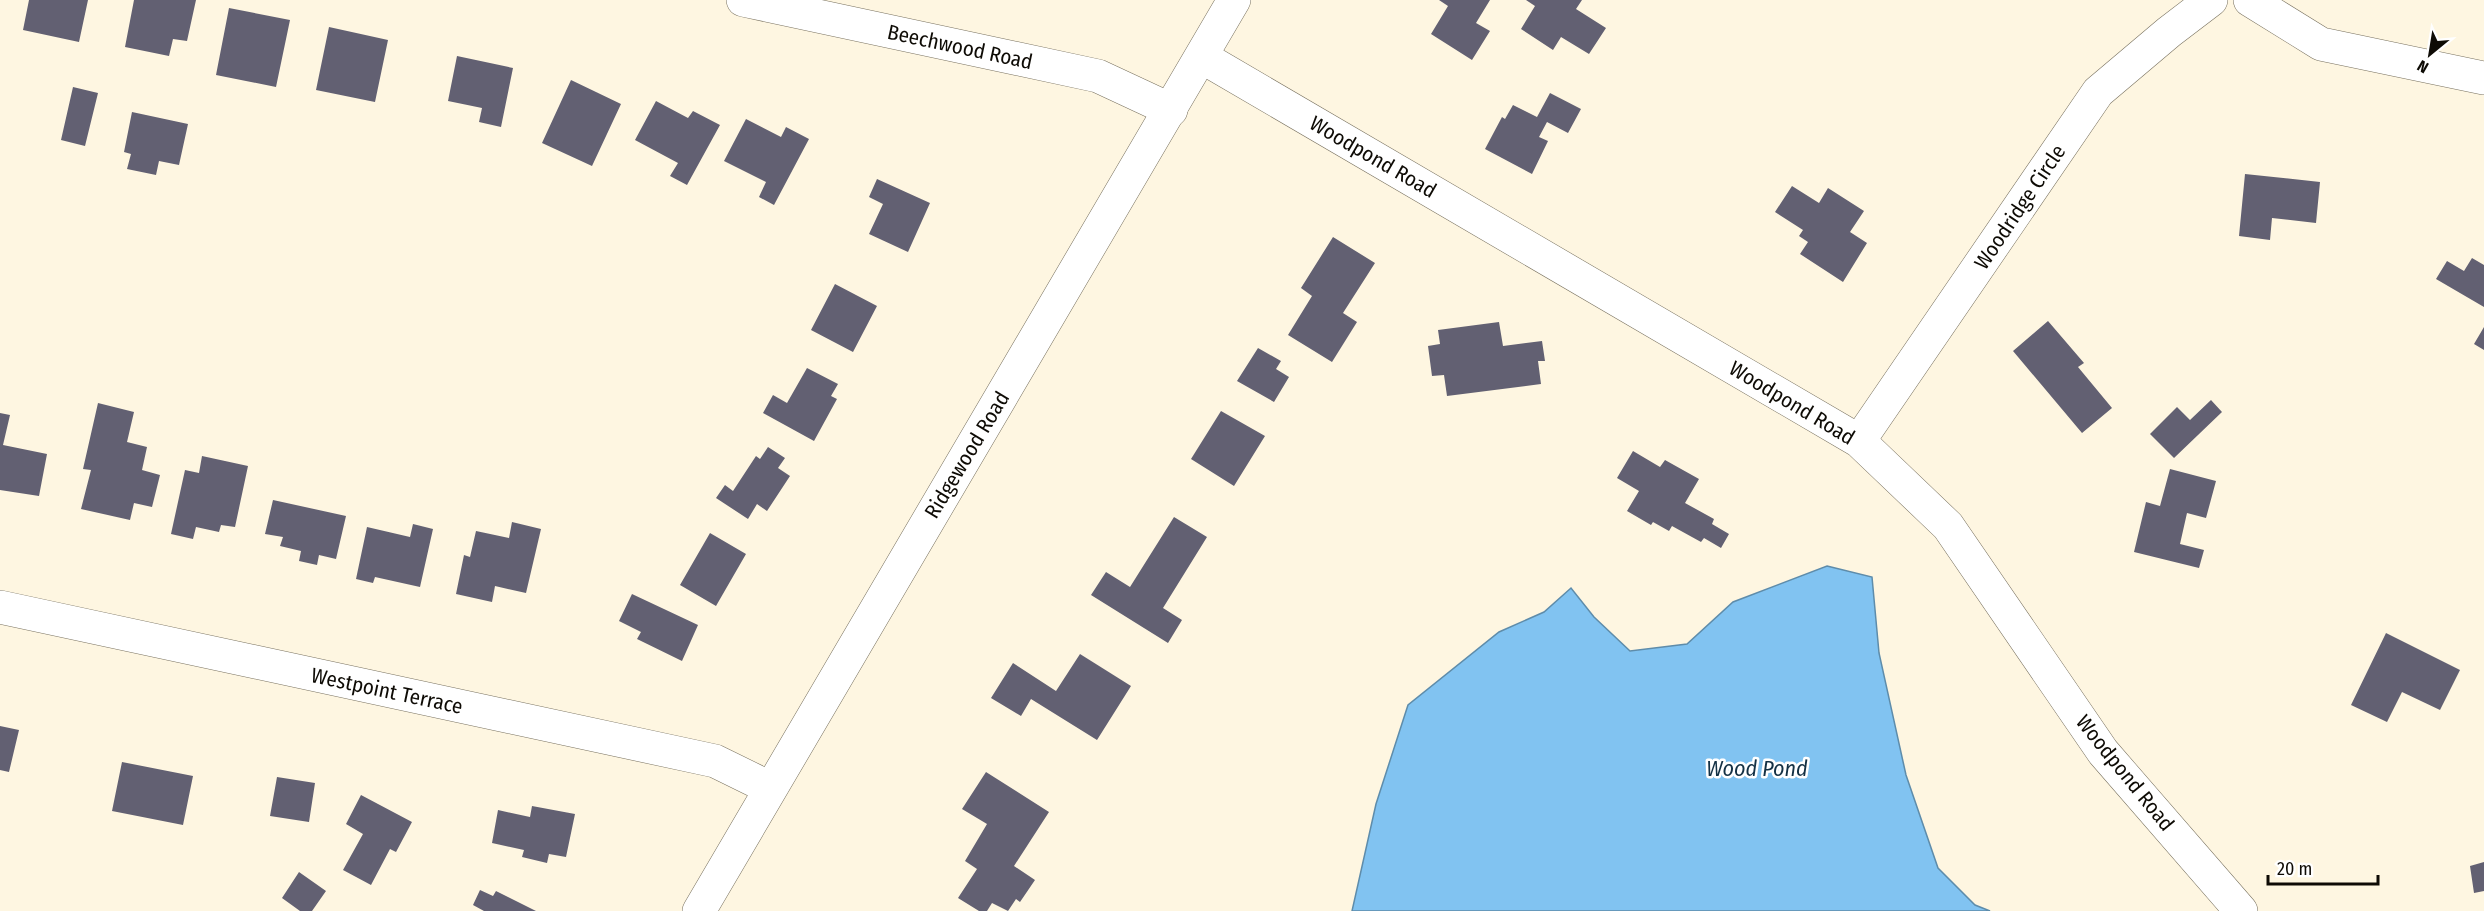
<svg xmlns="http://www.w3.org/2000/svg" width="2484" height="911" font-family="'Fira Sans Condensed',sans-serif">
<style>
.water{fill:#81c3f1;stroke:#5e8caa;stroke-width:1.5}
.building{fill:#626072}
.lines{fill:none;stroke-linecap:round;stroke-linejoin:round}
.street-casing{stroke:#78715f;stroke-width:34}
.secondary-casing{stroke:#78715f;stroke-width:34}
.street{stroke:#fff;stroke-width:33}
.secondary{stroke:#fff;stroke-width:33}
.labels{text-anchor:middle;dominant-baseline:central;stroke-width:5;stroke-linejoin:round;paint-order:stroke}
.street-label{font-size:21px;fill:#0e0b05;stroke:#fff}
.water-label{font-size:22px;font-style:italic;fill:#143145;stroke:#fff}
</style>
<rect width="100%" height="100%" fill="#fef6e1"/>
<path class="water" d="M1827,566l45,11 7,76 27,122 32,93 37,37 15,6h-638l24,-107 32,-99 91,-73 45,-20 27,-24 23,29 36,34 57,-7 46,-42z"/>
<path class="building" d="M29,0h59l-9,42 -56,-12z
M134,0h62l-9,41 -14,-2 -4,17 -44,-9z
M1439,0h51l-14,23 14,8 -18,29 -41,-26 17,-28z
M1526,0h56l-6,9 30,19 -17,26 -28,-17 -8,13 -32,-21 14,-23z
M229,8l61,12 -14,67 -60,-12z
M329,27l59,13 -13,62 -59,-12z
M457,56l56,12 -12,59 -22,-5 3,-14 -34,-7z
M571,80l50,24 -29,62 -50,-23z
M73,87l25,6 -13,53 -24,-6z
M1550,93l31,16 -13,24 -21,-11 -8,15 9,4 -16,33 -47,-25 17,-32 3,2 8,-14 24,12z
M656,101l32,17 5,-7 27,14 -33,60 -17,-9 8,-13 -43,-23z
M132,112l56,12 -9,41 -20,-4 -3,14 -29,-6 4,-15 -7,-2z
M746,119l35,18 5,-10 23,12 -35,66 -15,-8 7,-15 -42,-21z
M2245,174l75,8 -4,41 -44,-5 -2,22 -31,-4z
M877,179l53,24 -22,49 -39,-18 14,-30 -14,-7z
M1792,186l27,17 9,-15 36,23 -14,21 17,11 -24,39 -43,-28 8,-12 -9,-6 4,-6 -28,-18z
M1333,237l42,26 -32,50 14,9 -25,40 -44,-27 24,-39 -11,-8z
M2472,258l12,7v42l-48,-28 11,-18 17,10z
M835,284l42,22 -24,46 -42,-22z
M2048,321l36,42 -6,4 34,41 -30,25 -69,-82z
M1499,322l4,24 39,-5 3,20h-7l3,23 -94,12 -3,-21 -12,1 -4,-30 12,-2 -2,-14z
M2484,327v23l-10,-6z
M1258,348l23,13 -5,8 13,8 -15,25 -37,-21z
M807,368l31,16 -7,12 6,3 -23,42 -51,-28 10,-18 14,8z
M2211,400l11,12 -48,46 -24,-24 27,-27 13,13z
M98,403l36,9 -7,30 20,5 -5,23 18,5 -8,32 -18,-4 -4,17 -49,-11 10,-39 -8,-1z
M1221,411l44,25 -31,50 -43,-27z
M0,413l10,2 -7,30 44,9 -8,42 -39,-6z
M768,447l17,11 -7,10 12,8 -23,35 -10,-7 -9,15 -32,-21 9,-13 8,6 23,-35 4,3z
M1633,451l27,16 5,-7 34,19 -14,24 29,16 -2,5 17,10 -8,14 -17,-10 -3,4 -29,-16 -3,5 -16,-9 -2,3 -24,-14 12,-20 -22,-13z
M202,456l46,10 -13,61 -14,-2 -2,7 -23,-5 -3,12 -22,-5 14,-64 14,3z
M2170,469l46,12 -10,37 -19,-5 -7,31 24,6 -5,18 -65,-16 12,-50 14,4z
M273,500l73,16 -10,43 -17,-4 -2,10 -18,-4 2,-10 -21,-5 3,-9 -18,-3z
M1174,517l33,20 -44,71 19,12 -14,23 -77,-48 15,-23 24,15z
M512,522l29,7 -15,64 -31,-7 -3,16 -36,-8 8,-39 6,2 6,-26 33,7z
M413,524l20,5 -13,58 -45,-10 -2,6 -17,-4 11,-52 43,10z
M710,533l36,21 -30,52 -36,-21z
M632,594l66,31 -16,36 -45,-22 4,-7 -22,-11z
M2386,633l74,37 -20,40 -38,-18 -15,30 -36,-17z
M1080,654l51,32 -34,54 -66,-41 -10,17 -30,-18 22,-35 43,28z
M0,726l19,4 -10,42 -9,-2z
M122,762l71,14 -10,49 -71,-14z
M986,772l63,40 -35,54 21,14 -15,22 -4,-3 -8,12 -16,-8 -5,8h-8l-21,-13 19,-29 -12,-8 22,-37 -25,-15z
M277,777l38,6 -6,39 -39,-6z
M361,795l51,27 -16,30 -6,-3 -19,36 -28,-15 20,-36 -17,-10z
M532,806l43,8 -9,43 -17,-3 -2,9 -25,-6 2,-7 -32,-7 6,-33 32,7z
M2484,862v29l-10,2 -4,-27z
M299,872l27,19 -14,20h-12l-18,-13z
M480,890l13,6 3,-5 40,20h-52l-11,-6z"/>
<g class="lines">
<g class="street-casing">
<path id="street" d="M743,0l355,76 73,34
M2250,0l71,44 163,34
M1202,57l657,384 89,85 155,226 138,159
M1859,441l239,-349 71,-60 42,-32
M0,607l715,154 55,27"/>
</g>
<g class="secondary-casing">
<path id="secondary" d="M699,911l535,-911"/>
</g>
<use href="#street" class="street"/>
<use href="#secondary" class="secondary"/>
</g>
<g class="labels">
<g class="street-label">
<text transform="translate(960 47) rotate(12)">Beechwood Road</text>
<text transform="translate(1373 157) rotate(30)">Woodpond Road</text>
<text transform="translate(2020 207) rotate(-56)">Woodridge Circle</text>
<text transform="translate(1792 403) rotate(31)">Woodpond Road</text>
<text transform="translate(967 455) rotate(-59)">Ridgewood Road</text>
<text transform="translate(387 691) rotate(12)">Westpoint Terrace</text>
<text transform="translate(2125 773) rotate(51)">Woodpond Road</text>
</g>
<g class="water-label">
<text x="1757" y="768">Wood Pond</text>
</g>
</g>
<g transform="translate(2430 54) rotate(210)" stroke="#ffffff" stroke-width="4.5" paint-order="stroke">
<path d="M0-4.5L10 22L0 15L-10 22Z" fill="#0e0b05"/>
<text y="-9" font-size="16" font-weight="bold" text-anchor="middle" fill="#0e0b05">N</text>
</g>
<path d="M2268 875v9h110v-9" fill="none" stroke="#0e0b05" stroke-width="3"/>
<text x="2277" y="875" font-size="18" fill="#0e0b05" stroke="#ffffff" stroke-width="4.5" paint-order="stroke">20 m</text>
</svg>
